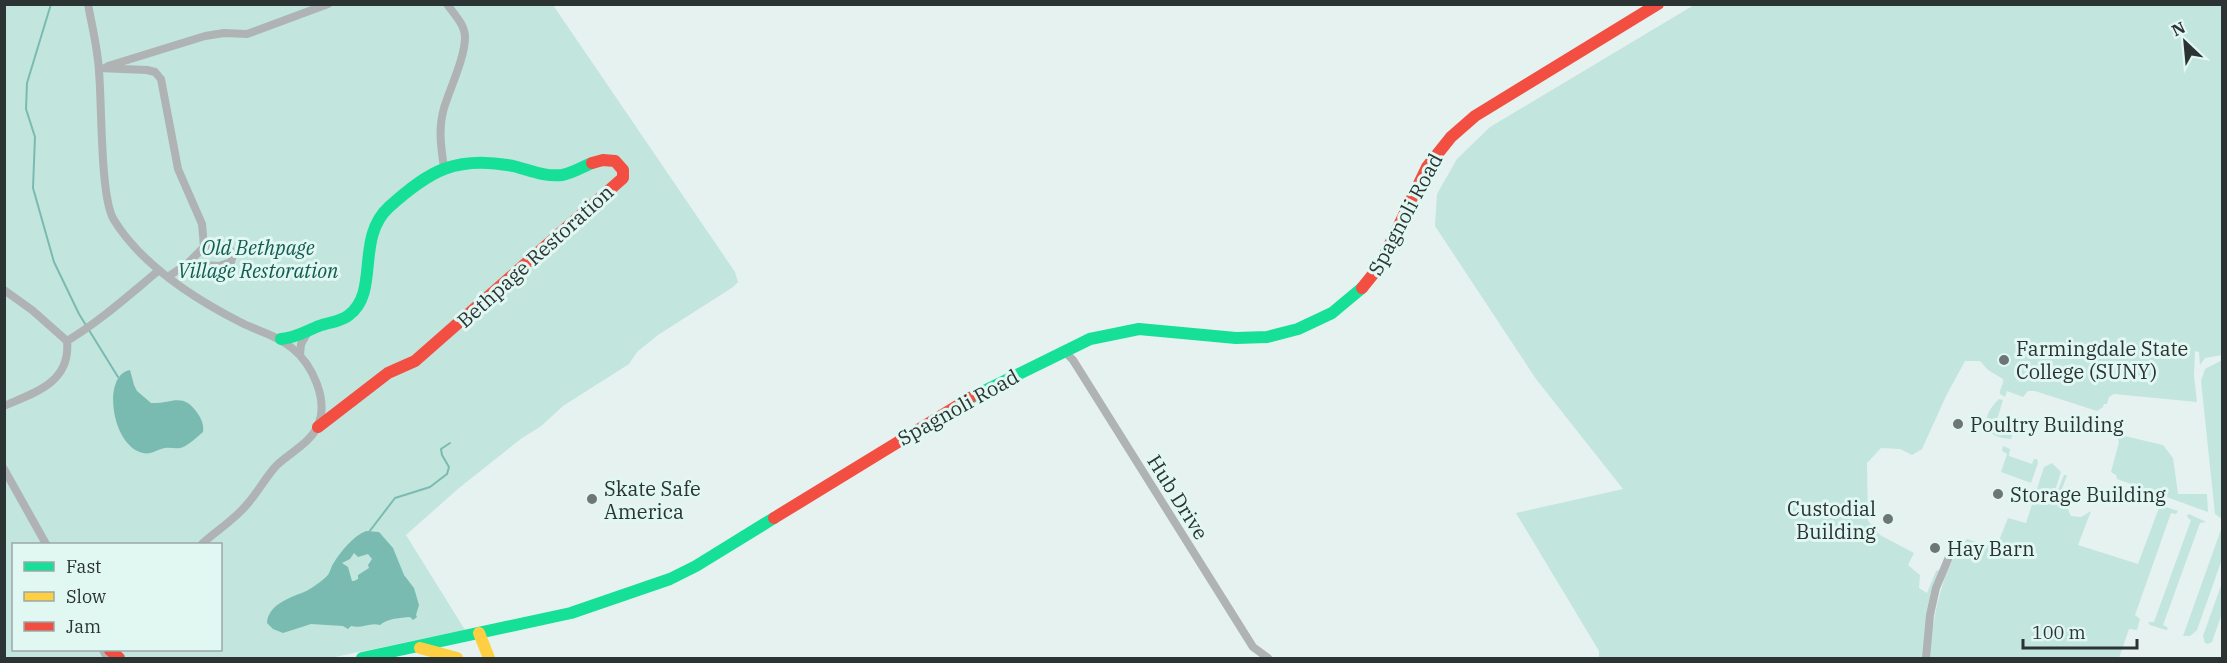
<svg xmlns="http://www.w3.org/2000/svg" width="2227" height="663" font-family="'IBM Plex Serif',serif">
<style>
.green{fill:#c2e5de;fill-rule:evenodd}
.water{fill:#7abbb1;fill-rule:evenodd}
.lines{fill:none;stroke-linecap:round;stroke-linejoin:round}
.stream{stroke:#7abbb1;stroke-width:2}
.street{stroke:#afb3b3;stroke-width:8}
.fast{stroke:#16e098;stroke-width:12}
.slow{stroke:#ffcf43;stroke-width:12}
.jam{stroke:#f24e42;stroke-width:12}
.poi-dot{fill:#6d7675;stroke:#e1f7f2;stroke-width:2}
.labels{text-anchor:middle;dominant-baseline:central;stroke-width:6;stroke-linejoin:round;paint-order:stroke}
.street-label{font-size:20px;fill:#2c3433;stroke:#e1f7f2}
.park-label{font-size:20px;font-style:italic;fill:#125c52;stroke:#e1f7f2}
.poi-label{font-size:20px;fill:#2c3433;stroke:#e1f7f2;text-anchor:start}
</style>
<rect width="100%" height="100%" fill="#e6f2ef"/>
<path class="green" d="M4,5h549l182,267 3,10 -5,5 -75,48 -21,17 -8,12 -66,42 -23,21 -18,11 -63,50 -53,47 59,95 -135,28h-325zM14,544h206v106h-206z
M1694,5h528v350l-17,3 -5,7 -1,-13 -4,-1 -1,25 3,26 -83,-8 -5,3 -2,7h-3l-1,3 -6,4 -62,-20h-7l-5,6 -16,-6 -2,6 -5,-3c-1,-5 4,-9 3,-15l-15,-9 -8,-9h-15l-19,35 -24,53 -10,6 -12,-6 -19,-1 -14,15 1,58 12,14 34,18 -6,12 12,10 -1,13 8,5 9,-22 4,-1 -17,88h-324v-7l-83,-138 107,-24 -87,-110 -101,-153 2,-32 20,-35 33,-32z
M2222,360v159l-7,-5 -14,-133 4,-12z
M1999,399l4,1 -6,20 18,8 -4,11c-31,-2 -31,-21 -12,-40z
M2116,434l47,11 10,13 5,36h29l1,18 -91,-33 -1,-4 -5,-3 8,-30z
M2003,446l7,3 -1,7 23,8 2,-5h3l1,4 -7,20 -30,-11 6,-18 -5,-3z
M2052,463l9,9 -7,22 2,1 8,-20h3l-5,14 8,6c-4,8 -3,13 1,21l10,1 10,-6 -13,34 60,19 22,-59 18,6 -2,3 -5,-1 -36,102 5,4 -3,11 -8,-1 -10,29h-191c5,-35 13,-93 39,-119l29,9 12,-30 18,5 18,-56z
M2189,514l17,8 -6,1 -37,102 4,2 1,2 -2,1 -16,-5 -2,-3h6l37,-102 -3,-2 -1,-3z
M2222,527v32l-25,71 -7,6h-7z
M2222,583v30l-10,29 -4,2 -3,-1 -2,-7z"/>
<path class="water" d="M130,370l4,15 3,6 14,12c21,1 32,-12 47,11 4,6 6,11 5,18 -6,5 -16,15 -23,16 -5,1 -10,-1 -15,0 -7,1 -14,7 -22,5 -31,-6 -42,-78 -13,-83z
M366,531l13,1 14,16 11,27 10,13 5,17 -3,10 1,2 -4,3 -3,-3c-10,1 -22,1 -30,8 -11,-3 -17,4 -29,1l-3,3 -5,-3 -32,-2 -28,9 -10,-4 -6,-6c1,-18 22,-25 37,-31 7,-3 18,-11 23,-16 3,-3 4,-9 6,-12 8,-13 19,-27 33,-33zM354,553l4,4 10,-3 4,5 -4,6 1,3 -11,7v4l-4,2h-2l-4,-14 -6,-4 8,-4z"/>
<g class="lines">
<path class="stream" d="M51,4l-24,79 -1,26 9,28 -2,51 21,74 25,52 39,63
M369,532l26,-34 35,-11 17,-13 2,-7 -7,-12 -1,-6 9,-6"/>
<path class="street" d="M88,4c4,23 10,45 11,68 3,30 1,127 15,148 27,44 81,79 126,102 17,9 37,13 52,26 20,16 37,52 26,77 -7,18 -29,28 -42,41 -10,11 -17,24 -27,36 -13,17 -32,28 -47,42
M108,66l97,-30 19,-3 23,1 81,-30
M99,68l48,2 8,2 6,7 17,90 24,55 2,23
M444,168c-3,-21 -6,-39 0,-60 6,-20 21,-50 21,-71 0,-12 -11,-23 -18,-33
M169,276l18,-12 17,-17 13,-4 11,3 5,9 -2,7 -12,4 -32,-2
M4,290l28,20 35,31
M1064,351l9,9 180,287 15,11
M300,355l1,-11 7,-12
M4,406c32,-14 67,-24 63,-65 33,-20 61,-45 91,-70
M4,469l42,75
M103,650l4,8
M1926,658l4,-43 6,-27 18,-43"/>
<path class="fast" d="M281,339c15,-1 25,-8 38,-13 10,-4 22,-4 30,-11 31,-23 6,-77 40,-108 41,-37 68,-52 124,-41 16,4 32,11 49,9 11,-2 20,-8 30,-12
M970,398l120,-59 49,-10 97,9 31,-1 31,-8 34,-16 30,-25
M362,658l209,-45 99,-34 26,-13 78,-48"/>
<path class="slow" d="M479,633l10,25
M420,648l37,10"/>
<path class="jam" d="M1362,288l17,-21 48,-100 24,-30 24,-21 183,-112
M318,427l70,-54 27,-12 208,-183v-8l-8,-9 -12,-1 -11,3
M774,518l196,-120
M110,650l9,8"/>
</g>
<g class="poi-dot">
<circle cx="2004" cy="360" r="6"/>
<circle cx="1958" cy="424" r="6"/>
<circle cx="1998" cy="494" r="6"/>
<circle cx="592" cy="499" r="6"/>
<circle cx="1888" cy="519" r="6"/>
<circle cx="1935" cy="548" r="6"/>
</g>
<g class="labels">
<g class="street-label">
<text transform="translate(1405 214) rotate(-62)">Spagnoli Road</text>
<text transform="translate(535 256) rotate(-42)">Bethpage Restoration</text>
<text transform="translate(958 407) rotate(-29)">Spagnoli Road</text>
<text transform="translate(1178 497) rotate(58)">Hub Drive</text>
</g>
<g class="park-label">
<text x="258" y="247">Old Bethpage<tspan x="258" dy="23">Village Restoration</tspan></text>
</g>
<g class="poi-label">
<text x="2016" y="348">Farmingdale State<tspan x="2016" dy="23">College (SUNY)</tspan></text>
<text x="1970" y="424">Poultry Building</text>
<text x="604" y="488">Skate Safe<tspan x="604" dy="23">America</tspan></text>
<text x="2010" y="494">Storage Building</text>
<text x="1876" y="508" text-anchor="end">Custodial<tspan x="1876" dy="23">Building</tspan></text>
<text x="1947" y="548">Hay Barn</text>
</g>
</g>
<rect width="2227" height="663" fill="none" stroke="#2c3433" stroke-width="12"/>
<rect x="12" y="543" width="210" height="108" fill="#e1f7f2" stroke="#99a9a6" stroke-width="1.5"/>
<rect x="24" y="562" width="30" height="9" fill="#16e098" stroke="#99a9a6" stroke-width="1.5"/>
<text x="66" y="573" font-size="18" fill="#2c3433">Fast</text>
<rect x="24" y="592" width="30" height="9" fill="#ffcf43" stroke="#99a9a6" stroke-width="1.5"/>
<text x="66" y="603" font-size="18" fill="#2c3433">Slow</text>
<rect x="24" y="622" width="30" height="9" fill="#f24e42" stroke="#99a9a6" stroke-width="1.5"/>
<text x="66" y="633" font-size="18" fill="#2c3433">Jam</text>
<g transform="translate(2185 42) rotate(334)" stroke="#e1f7f2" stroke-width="4.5" paint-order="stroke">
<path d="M0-4.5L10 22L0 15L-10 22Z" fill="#2c3433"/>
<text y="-9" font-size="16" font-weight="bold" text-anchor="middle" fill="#2c3433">N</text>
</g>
<path d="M2023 639v9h114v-9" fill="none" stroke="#2c3433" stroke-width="3"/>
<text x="2032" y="639" font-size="18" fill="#2c3433" stroke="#e1f7f2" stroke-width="4.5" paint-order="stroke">100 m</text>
</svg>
